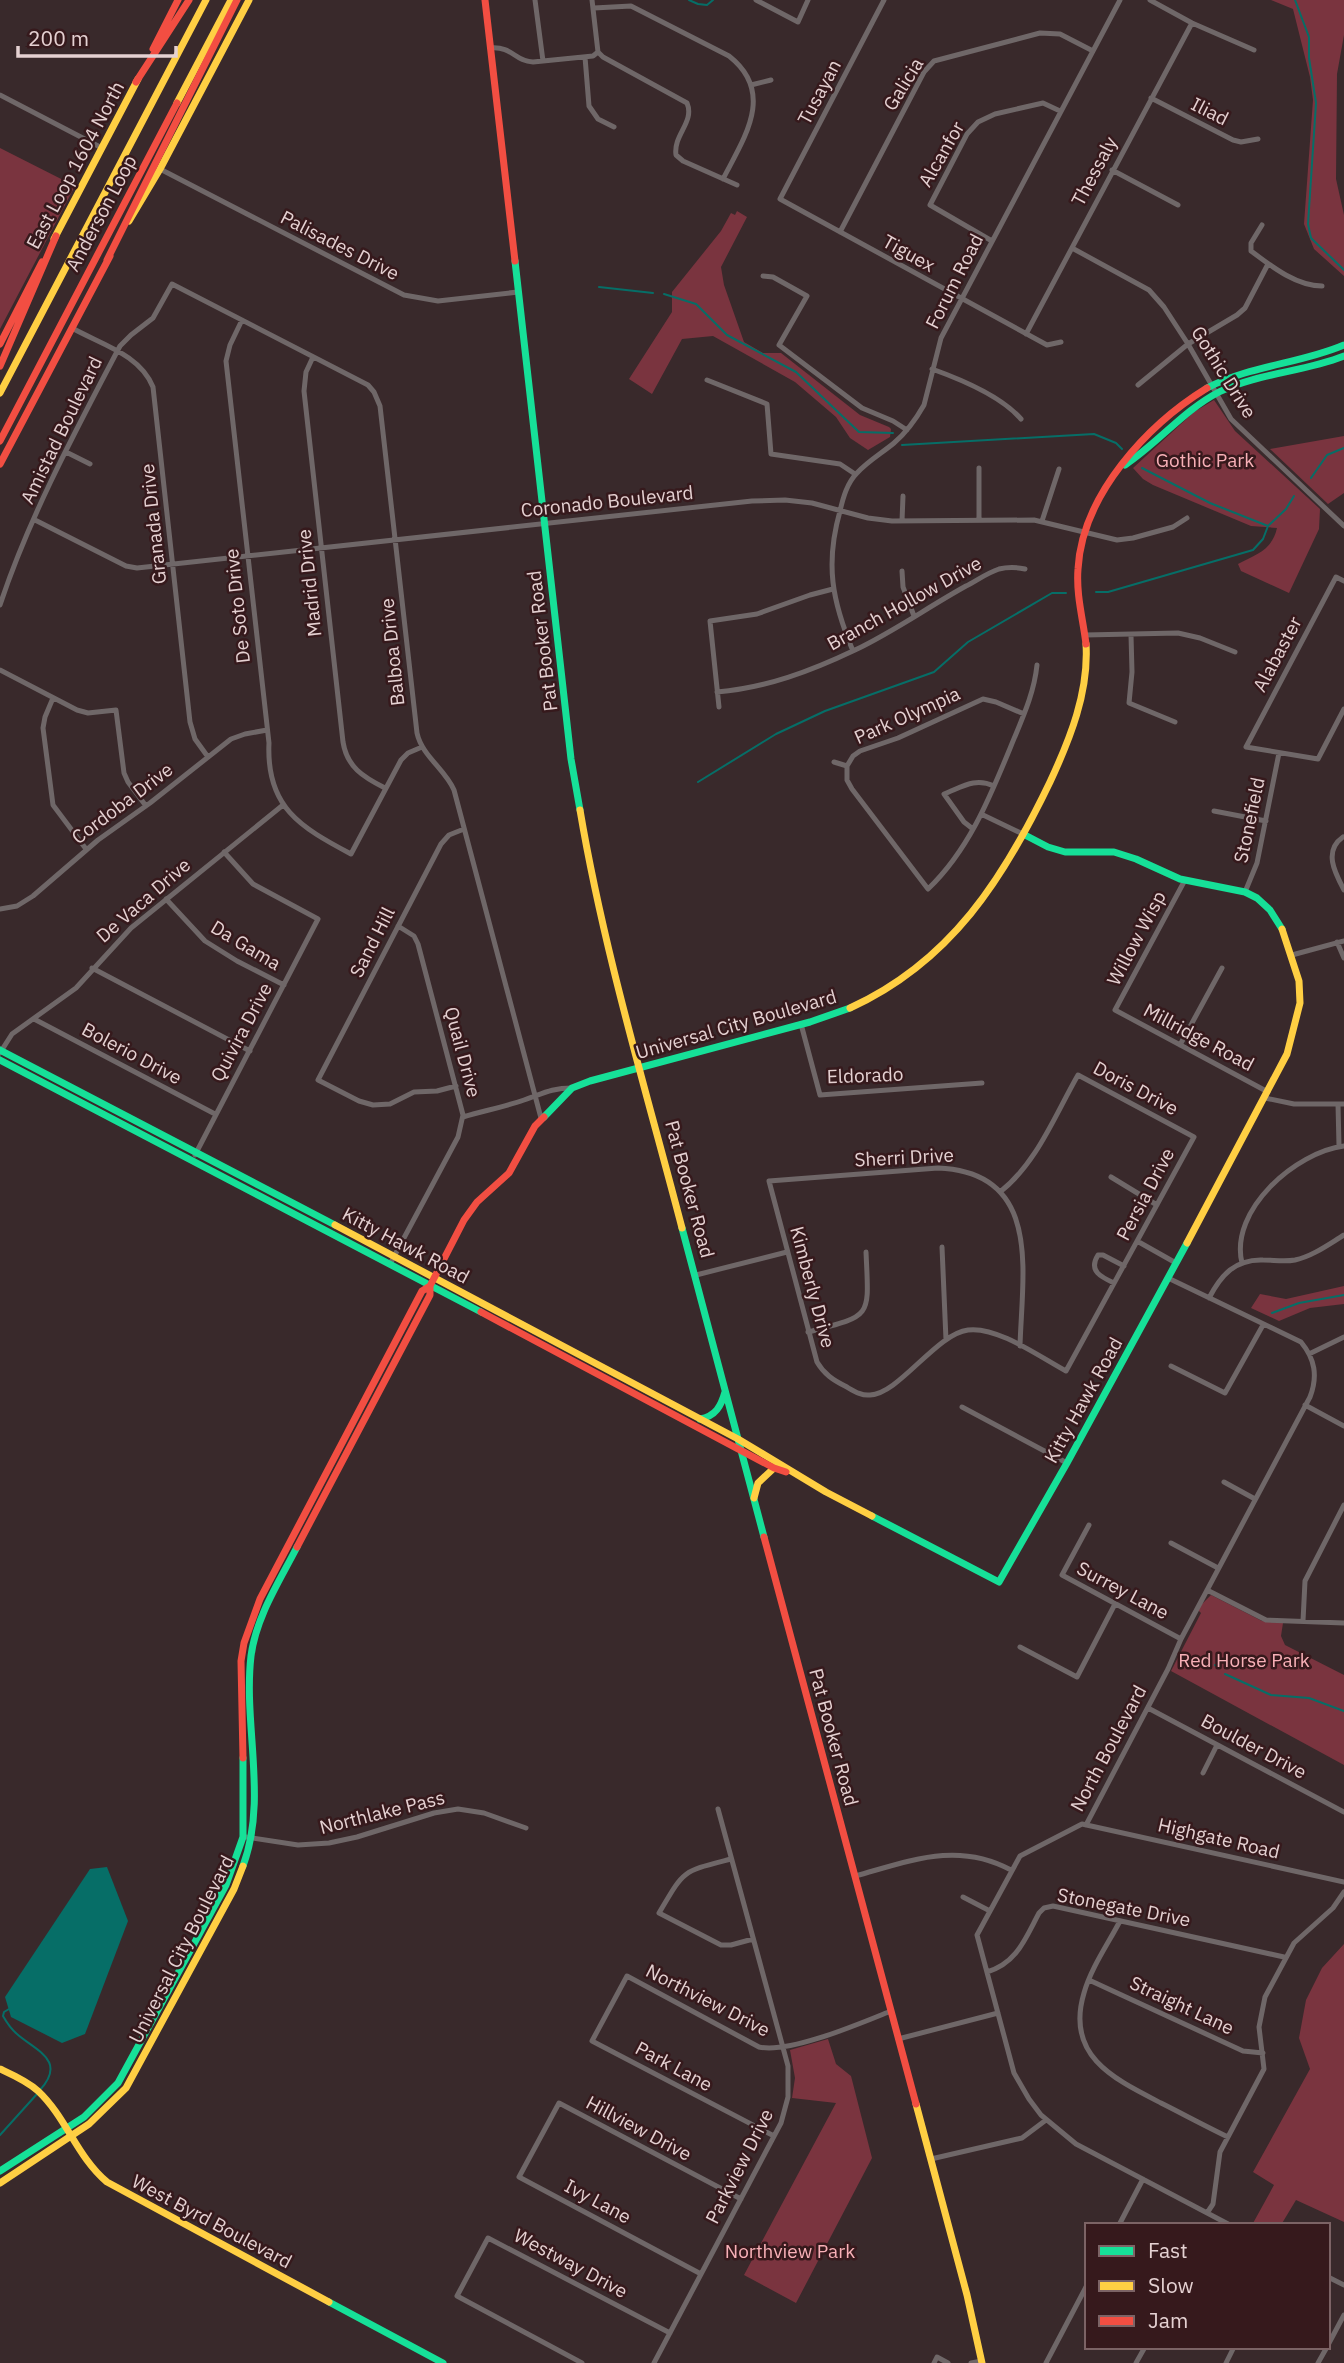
<svg xmlns="http://www.w3.org/2000/svg" width="1344" height="2363" font-family="'IBM Plex Sans',sans-serif">
<style>
.green{fill:#7a343f}
.water{fill:#066e67}
.lines{fill:none;stroke-linecap:round;stroke-linejoin:round}
.stream{stroke:#066e67;stroke-width:2}
.street{stroke:#6f6768;stroke-width:5}
.fast{stroke:#16e098;stroke-width:7}
.slow{stroke:#ffcf43;stroke-width:7}
.jam{stroke:#f24e42;stroke-width:7}
.labels{text-anchor:middle;dominant-baseline:central;stroke-width:5;stroke-linejoin:round;paint-order:stroke}
.street-label{font-size:19px;fill:#e5d1d2;stroke:#36191c}
.park-label{font-size:19px;fill:#f8b0b7;stroke:#36191c}
</style>
<rect width="100%" height="100%" fill="#39292b"/>
<path class="green" d="M1271,0h73v35l-7,39 -1,105 8,36v61l-30,-27 -10,-25 9,-124 -3,-23 -17,-68z
M0,148l75,38 -75,143z
M737,211l10,6 -26,50 3,18 20,57 19,11h18l79,62 29,12 2,2 -1,8 -22,13 -18,-12 -14,-21 -41,-35 -82,-46 -31,3 -30,55 -23,-15 43,-67v-20l49,-61 10,-18 4,2z
M1214,400l21,31 85,78 -1,20 -30,64 -48,-22 -3,-7c19,-10 34,-14 39,-36l-26,-2 -98,-41 -10,-6 -10,-11 61,-56z
M1344,436v57l-16,11 -58,-55z
M1344,1286v18l-34,4 -31,13 -28,-13 9,-14 26,5z
M1211,1595l51,26 21,2 -2,13 4,9 59,30v90l-173,-94 30,-58 -4,-4z
M1344,1944v278l-48,-22 -15,25h-29l22,-40 -21,-13 57,-103 -11,-31 7,-38 16,-32z
M828,2039l8,25 15,12 21,82 -76,145 -52,-28 92,-172 -44,-5 3,-20 -5,-28z"/>
<path class="water" d="M107,1867l21,54 -43,113 -23,9 -51,-26 -6,-20 85,-128z"/>
<g class="lines">
<path class="stream" d="M689,0l9,4 9,1 6,-5
M1295,0l14,37v21l7,45 -8,121 3,14 33,32
M599,287l54,6
M664,294l32,10 31,31 69,37 63,60 34,1
M902,445l192,-11 22,9 6,6
M1142,468l68,35 58,23
M1311,478l16,-23 17,-7
M1096,592h12l145,-42 10,-11 5,-13 18,-17 8,-13
M698,782l78,-48 49,-23 109,-39 34,-30 84,-49h14
M1272,1313l27,-10 45,-8
M1215,1665l4,3
M1225,1674l46,21 38,3 35,13
M9,2009l-5,3 -1,4c4,7 8,13 14,18 19,17 50,26 23,56
M0,2135l37,-41"/>
<path class="street" d="M535,0l8,61
M592,0l6,52 5,5 84,46c8,19 -14,32 -11,52l7,6 54,24
M756,0l42,22 10,-22
M884,0l-104,199 267,146 14,-3
M1150,0l42,23 62,27
M594,8l37,-2 98,50c47,37 15,82 -6,123
M490,48c23,-2 24,13 43,14l60,-6 5,-4
M585,57l4,49 9,13 16,8
M751,85l20,-5
M0,95l102,53
M1151,98l82,42 8,2 17,-3
M160,169l244,126 34,6 80,-9
M1112,170l66,35
M1262,225l-11,18v8c20,15 45,35 71,35
M840,232l84,-160 10,-11 106,-28 20,1 33,17
M992,241l-62,-36 37,-71 11,-12 17,-8 48,-11 17,8
M1072,248l77,42 15,17 24,37 43,75 113,107
M763,276l10,1 34,19 -28,49 83,63 31,13 14,9
M242,320l-12,25 -4,16 43,382c-3,64 31,84 82,111l50,-94 7,-7 14,-6
M72,328c28,16 68,26 81,59l37,335 5,17 13,18
M1026,334l166,-311
M313,357l-7,15 -2,19 39,351c4,25 20,35 42,46
M932,369c28,10 70,28 89,50
M707,380l60,24 4,50 69,10 15,10
M1138,385l50,-41 49,-29 8,-7 23,-44
M66,452l24,12
M979,468v52
M35,520l91,46 11,2 615,-67 33,-1 27,3 56,15 24,3 142,-1 83,20 16,-2 40,-11 14,-9
M902,521l1,-25
M1042,521l17,-52
M902,571l1,16 11,29
M1344,581l-8,-4 -90,170 72,12 26,-50
M0,605c29,-88 77,-177 120,-259l11,-11 22,-17 19,-34 196,101 6,7 6,14 37,327c5,23 28,36 37,57l87,328
M1085,635l93,-2 22,5 35,14
M1131,635l1,37 -3,31 46,19
M853,651c-21,-50 -28,-87 -13,-140 3,-13 7,-28 17,-38 11,-12 25,-20 37,-30 13,-11 22,-24 30,-38l17,-67 179,-338
M0,670l77,40 11,3 28,-3 8,63 4,9 18,24
M717,692c49,-4 94,-21 138,-42 38,-18 73,-43 111,-64 10,-5 21,-13 33,-17 8,-2 17,-2 26,0
M53,698l-8,19 -2,11 10,77 33,44
M719,707l-9,-86 47,-7 53,-19 23,-6
M1024,714l-28,-12 -13,-3 -85,39 -38,13 -7,5 -6,10v14l5,9 76,100c41,-39 62,-92 83,-143 11,-27 23,-52 26,-81
M834,762l13,4
M1214,811l52,10
M981,814l44,21
M973,829l-9,-7 -20,-28c18,-7 31,-17 50,-8
M1343,837c-20,14 -8,36 1,53
M1185,880l-70,130 153,82
M1245,892l12,-29 22,-110
M166,899l39,42 32,20 47,24
M0,909l17,-3 16,-10 65,-56 52,-37 81,-64 14,-5 22,-4
M1337,942l7,16
M1292,955l52,-14
M92,968l158,83
M34,1019l181,95
M801,1024l19,71 162,-12
M1180,1045l42,-77
M0,1053l12,-19 64,-46 55,-60 152,-123
M456,1086l-19,5 -23,1 -24,12 -17,1 -14,-4 -41,-21 123,-236 8,-9 15,-6
M1265,1098l29,6h50
M1338,1104l1,42
M463,1117c20,-6 41,-10 61,-17 18,-6 27,-12 48,-12
M195,1155l123,-236 -65,-35 -29,-32
M1111,1177l46,28
M1000,1192c37,-29 55,-77 78,-117l116,62 -128,234c-26,-14 -69,-45 -98,-41 -32,4 -69,64 -98,65 -9,1 -16,-4 -25,-9 -12,-6 -21,-12 -28,-24l-48,-181 169,-13c105,4 84,105 82,178
M1137,1241l39,22
M942,1247l4,93
M1242,1263c-13,-53 54,-111 102,-117
M390,1264l68,-127 5,-22 -45,-171 -4,-8 -16,-10
M696,1275l91,-23
M1114,1283c-13,-6 -26,-12 -16,-28h5l21,11
M1209,1298c12,-23 26,-39 54,-38 11,0 21,2 32,0 18,-4 34,-16 49,-25
M808,1332c65,-17 61,-13 58,-80
M1309,1354l35,-17
M1171,1366l54,27 38,-68
M1305,1405l39,21
M962,1407l105,56
M1224,1482l31,17
M1089,1525l-27,50 119,64
M1171,1543l47,25
M1207,1590l59,30 78,3
M1303,1621l2,-40 39,-76
M1020,1647l57,30 38,-73
M1148,1708l196,104
M1203,1773l14,-28
M1086,1825l82,-156 13,-30 129,-242c8,-21 5,-38 -9,-55l-133,-64
M246,1837l52,8 31,-2 28,-6 77,-24 24,-4 26,4 42,15
M731,1859c-50,13 -46,10 -72,54l62,32h10l22,-6
M855,1876c55,-15 102,-35 156,-6
M963,1897l27,14
M1120,1921c-12,23 -29,47 -36,72 -19,63 30,86 77,110 22,11 44,23 67,34
M987,1972c30,-9 38,-33 52,-59l5,-5 9,-2 231,51
M1089,1980l154,71 20,2
M898,2039l100,-26
M774,2136l-182,-95 35,-65 132,71c30,7 102,-24 132,-36
M931,2159l91,-21 24,-18
M1207,2213l6,-9 7,-52 44,-83 -5,-42 6,-30 29,-54 39,-35 11,-16
M1119,2225l24,-46
M1230,2225l-154,-81 -35,-29 -12,-16 -15,-26 -37,-138 43,-79 62,-32 262,58
M701,2274l-182,-97 40,-74 182,96
M1328,2277l16,8
M1328,2345l16,-30
M582,2363l-125,-67 31,-58 182,95
M654,2363l127,-240 7,-26v-31l-70,-257
M934,2363l3,-6 11,6
M971,2363l11,-2
M1046,2363l41,-78
M1136,2363l9,-16
M1226,2363l8,-16
M1318,2363l9,-16"/>
<path class="fast" d="M515,261l56,498 9,51
M1207,388c44,-23 93,-24 137,-43
M1125,465c33,-22 59,-55 94,-73 39,-19 85,-20 125,-36
M1025,835l23,12 17,5h49l22,7 44,20 65,13 12,6 13,12 12,19
M0,1050l335,175
M0,1060l481,252
M544,1117l28,-29 18,-7 220,-59 40,-14
M682,1228l82,309
M700,1419c16,-3 21,-13 25,-27
M872,1516l127,66 68,-119 120,-220
M243,1866c25,-67 0,-141 8,-210 5,-39 28,-74 46,-109
M0,2171l84,-54 34,-34 108,-198 17,-48v-79
M329,2302l114,61"/>
<path class="slow" d="M177,103l54,-103
M129,221l31,-52 89,-169
M54,239l84,-160
M0,393l206,-393
M580,810c24,142 66,280 102,418
M850,1008c101,-46 154,-130 200,-226 20,-43 39,-90 36,-138
M335,1225l403,214 88,53 46,24
M1187,1243l100,-189 13,-51 -1,-22 -17,-52
M754,1498l4,-15 16,-15
M0,2069c13,6 27,12 38,22 28,26 39,66 69,91l222,120
M916,2104l51,191 15,68
M0,2183l89,-59 37,-36 108,-199 9,-23"/>
<path class="jam" d="M485,0l30,261
M153,49l25,-49
M136,82l53,-82
M107,260l130,-260
M0,344l42,-82
M0,366l56,-130
M0,441l177,-338
M0,464l110,-208
M1086,644c-3,-25 -10,-49 -8,-75 4,-74 69,-144 129,-181
M481,1312l293,156 12,4
M764,1537l152,567
M297,1547l133,-252v-9l34,-66 13,-18 32,-29 26,-47 9,-9
M243,1758l-2,-97 3,-18 16,-44 162,-308 8,-5"/>
</g>
<g class="labels">
<g class="street-label">
<text transform="translate(903 84) rotate(-58)">Galicia</text>
<text transform="translate(819 92) rotate(-62)">Tusayan</text>
<text transform="translate(1210 111) rotate(27)">Iliad</text>
<text transform="translate(941 154) rotate(-60)">Alcanfor</text>
<text transform="translate(75 165) rotate(-62)">East Loop 1604 North</text>
<text transform="translate(1094 171) rotate(-62)">Thessaly</text>
<text transform="translate(101 213) rotate(-62)">Anderson Loop</text>
<text transform="translate(340 245) rotate(27)">Palisades Drive</text>
<text transform="translate(909 253) rotate(29)">Tiguex</text>
<text transform="translate(954 281) rotate(-63)">Forum Road</text>
<text transform="translate(1224 372) rotate(58)">Gothic Drive</text>
<text transform="translate(61 430) rotate(-64)">Amistad Boulevard</text>
<text transform="translate(607 501) rotate(-6)">Coronado Boulevard</text>
<text transform="translate(153 524) rotate(-96)">Granada Drive</text>
<text transform="translate(309 583) rotate(-96)">Madrid Drive</text>
<text transform="translate(904 603) rotate(-29)">Branch Hollow Drive</text>
<text transform="translate(237 606) rotate(-96)">De Soto Drive</text>
<text transform="translate(542 641) rotate(-97)">Pat Booker Road</text>
<text transform="translate(392 652) rotate(-96)">Balboa Drive</text>
<text transform="translate(1277 654) rotate(-62)">Alabaster</text>
<text transform="translate(907 715) rotate(-24)">Park Olympia</text>
<text transform="translate(122 803) rotate(-37)">Cordoba Drive</text>
<text transform="translate(1249 820) rotate(-78)">Stonefield</text>
<text transform="translate(143 900) rotate(-41)">De Vaca Drive</text>
<text transform="translate(1136 938) rotate(-62)">Willow Wisp</text>
<text transform="translate(372 942) rotate(-63)">Sand Hill</text>
<text transform="translate(246 945) rotate(31)">Da Gama</text>
<text transform="translate(736 1024) rotate(-16)">Universal City Boulevard</text>
<text transform="translate(241 1032) rotate(-62)">Quivira Drive</text>
<text transform="translate(1199 1037) rotate(28)">Millridge Road</text>
<text transform="translate(463 1052) rotate(75)">Quail Drive</text>
<text transform="translate(132 1053) rotate(28)">Bolerio Drive</text>
<text transform="translate(865 1075) rotate(-2)">Eldorado</text>
<text transform="translate(1136 1088) rotate(28)">Doris Drive</text>
<text transform="translate(904 1157) rotate(-3)">Sherri Drive</text>
<text transform="translate(690 1189) rotate(75)">Pat Booker Road</text>
<text transform="translate(1145 1194) rotate(-62)">Persia Drive</text>
<text transform="translate(406 1245) rotate(28)">Kitty Hawk Road</text>
<text transform="translate(813 1287) rotate(75)">Kimberly Drive</text>
<text transform="translate(1083 1400) rotate(-61)">Kitty Hawk Road</text>
<text transform="translate(1123 1590) rotate(28)">Surrey Lane</text>
<text transform="translate(834 1737) rotate(75)">Pat Booker Road</text>
<text transform="translate(1254 1746) rotate(28)">Boulder Drive</text>
<text transform="translate(1108 1748) rotate(-62)">North Boulevard</text>
<text transform="translate(382 1812) rotate(-14)">Northlake Pass</text>
<text transform="translate(1219 1838) rotate(13)">Highgate Road</text>
<text transform="translate(1124 1907) rotate(11)">Stonegate Drive</text>
<text transform="translate(181 1949) rotate(-63)">Universal City Boulevard</text>
<text transform="translate(708 2000) rotate(27)">Northview Drive</text>
<text transform="translate(1182 2005) rotate(25)">Straight Lane</text>
<text transform="translate(674 2066) rotate(28)">Park Lane</text>
<text transform="translate(639 2128) rotate(28)">Hillview Drive</text>
<text transform="translate(739 2166) rotate(-63)">Parkview Drive</text>
<text transform="translate(598 2201) rotate(28)">Ivy Lane</text>
<text transform="translate(212 2221) rotate(28)">West Byrd Boulevard</text>
<text transform="translate(571 2263) rotate(28)">Westway Drive</text>
</g>
<g class="park-label">
<text x="1205" y="460">Gothic Park</text>
<text x="1244" y="1660">Red Horse Park</text>
<text x="790" y="2251">Northview Park</text>
</g>
</g>
<rect x="1085" y="2223" width="245" height="126" fill="#36191c" stroke="#7c6365" stroke-width="2"/>
<rect x="1099" y="2246" width="35" height="10" fill="#16e098" stroke="#7c6365" stroke-width="2"/>
<text x="1148" y="2258" font-size="21" fill="#e5d1d2">Fast</text>
<rect x="1099" y="2281" width="35" height="10" fill="#ffcf43" stroke="#7c6365" stroke-width="2"/>
<text x="1148" y="2293" font-size="21" fill="#e5d1d2">Slow</text>
<rect x="1099" y="2316" width="35" height="10" fill="#f24e42" stroke="#7c6365" stroke-width="2"/>
<text x="1148" y="2328" font-size="21" fill="#e5d1d2">Jam</text>
<path d="M18 46v10h158v-10" fill="none" stroke="#e5d1d2" stroke-width="3.5"/>
<text x="28" y="46" font-size="21" fill="#e5d1d2" stroke="#36191c" stroke-width="5" paint-order="stroke">200 m</text>
</svg>
